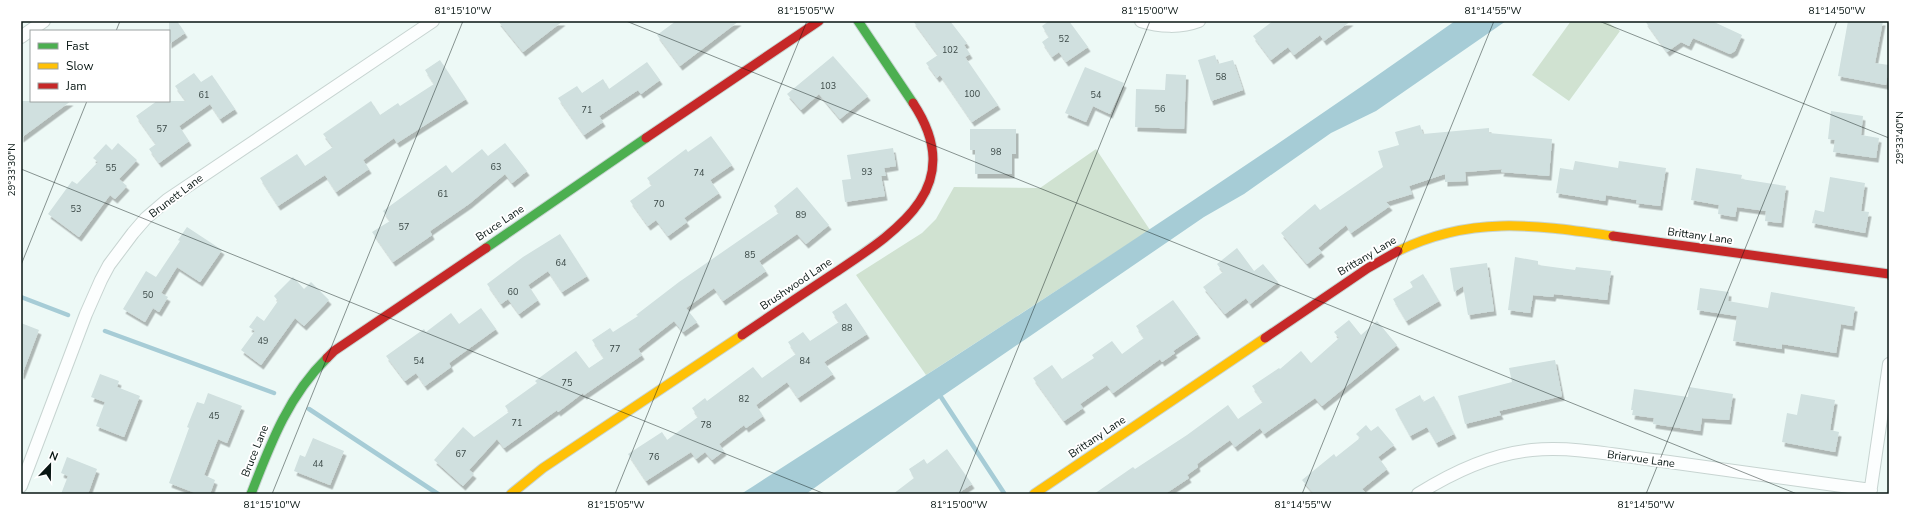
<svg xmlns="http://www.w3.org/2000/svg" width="1910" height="515" font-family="'Nunito Sans',sans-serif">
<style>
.green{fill:#d0e2d1}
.water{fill:#a6ccd6}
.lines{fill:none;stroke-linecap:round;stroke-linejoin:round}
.stream{stroke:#a6ccd6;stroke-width:4.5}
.building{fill:#d0e0df;filter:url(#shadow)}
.street-casing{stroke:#c7d4d1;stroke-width:14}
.fast-casing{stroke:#c7d4d1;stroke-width:11}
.slow-casing{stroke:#c7d4d1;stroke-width:11}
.jam-casing{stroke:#c7d4d1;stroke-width:11}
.street{stroke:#fcfefe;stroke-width:12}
.fast{stroke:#4caf50;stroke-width:9}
.slow{stroke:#ffc107;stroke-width:9}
.jam{stroke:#c62828;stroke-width:9}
.ticks{fill:none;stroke:#081613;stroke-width:1;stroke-opacity:0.45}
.labels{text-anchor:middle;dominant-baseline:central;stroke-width:4;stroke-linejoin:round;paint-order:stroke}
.number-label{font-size:9px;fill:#3a4846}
.street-label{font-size:11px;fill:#081613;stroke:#fff}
.neatline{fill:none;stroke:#081613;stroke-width:1.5}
.ticks-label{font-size:10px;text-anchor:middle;fill:#081613}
</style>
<defs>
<filter id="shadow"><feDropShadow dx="2.5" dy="4.5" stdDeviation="0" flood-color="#0004"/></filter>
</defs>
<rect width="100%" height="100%" fill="#edf9f6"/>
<path class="green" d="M1571,21h35l14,10 -51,70 -37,-26z
M1096,149l54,81 -224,145 -70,-100 66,-42 14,-14 18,-32 86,1z"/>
<path class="water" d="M1455,21h51l-130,90 -45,22 -87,61 -40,23 -263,180 -135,97h-65c240,-154 481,-308 714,-473z"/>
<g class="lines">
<path class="stream" d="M21,297l47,18
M105,331l169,62
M941,397l63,96
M309,409l129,85"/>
</g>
<path class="building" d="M169,21h8l8,12 -16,11z
M498,21h65l-40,31z
M676,21h63l-59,45 -23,-31z
M913,21h37l17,22 -3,2 6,9 -5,3 33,48 -26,17 -32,-47 -3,3 -11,-15 12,-8z
M1049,21h20l19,26 -22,15 -7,-10 -7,5 -10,-15 7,-5 -7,-11z
M1273,21h78l-27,20 -4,-6 -26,20 -6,-8 -17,13 -18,-24z
M1645,21h67l30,14 -7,16 -5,3 -37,-16 -4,8 -8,-4 -14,10z
M1848,21h35l-8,42 14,2 -3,20 -48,-9z
M1215,55l3,9 15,-4 10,30 -32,11 -13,-41z
M833,56l35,40 -28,23 -21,-25 -18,16 -14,-16z
M440,60l26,39 -69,44 -3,-5 -31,22 6,9 -33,23 -11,-17 -47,31 -18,-28 37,-24 8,12 28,-19 -10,-13 48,-33 9,14 18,-12 2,3 34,-22 -9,-14z
M647,62l13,18 -19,14 -3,-4 -39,26 4,6 -19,13 -26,-37 19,-12 5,7 21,-14 6,10z
M1085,67l39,16 -14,31 -17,-8 -7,16 -21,-9z
M194,73l7,9 11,-7 23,34 -15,10 -10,-15 -31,22 10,15 -30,22 -10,-14 7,-5 -20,-28 21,-15h29l-11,-15z
M1166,74l20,1 -2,54 -49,-2 1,-38 29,1z
M21,101h50l-50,37z
M1831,111l32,5 -2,19 18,3 -3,20 -43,-6 2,-12 -7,-1z
M1420,125l3,9 66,-6v5l63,6 -3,37 -48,-4 1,-3 -37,3 1,9 -21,1v-8l-36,12 3,8 -26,8 4,4 -39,27 -5,-8 -28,23 4,4 -15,12 -26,-31 34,-29 5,6 63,-43 -5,-16 21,-6 -4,-13z
M970,129h46v25h-4v20h-37v-24h-5z
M711,136l21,29 -22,15 9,13 -35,25 3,4 -19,14 -12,-16 -8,6 -18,-25 22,-16 -5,-7 39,-29 2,3z
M118,143l19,17 -18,19 8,7 -12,13 -5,-4 -31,42 -31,-23 24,-33 5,3 21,-22 -5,-4 13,-14 6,6z
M505,143l22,28 -15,12 -7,-9 -36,30 -39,27 2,4 -39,27 -21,-30 18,-11 -7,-10 63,-46 6,8 30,-24 6,7z
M893,148l3,18 -12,2 2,8h-5l4,20 -40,6 -3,-22 9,-1 -4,-24z
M1575,161l43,7 1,-7 47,7 -6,38 -24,-3 1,-3 -31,-5 -1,6 -49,-8 4,-25 13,2z
M1696,168l46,7 -1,4 45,7 -5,37 -16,-2 1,-10 -29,-4 -2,10 -17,-3 1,-9 -28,-5z
M1830,177l35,6 -4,28 8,1 -4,21 -53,-10 3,-13 9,2z
M797,187l32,38 -23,19 -9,-10 -38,27 7,10 -43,30 -9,-13 -28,20 11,14 -14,10 -9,-11 -36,28 4,6 -58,40 -1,-2 -25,19 -1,-2 -53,38 -7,-9 -28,31 5,4 -11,12 -29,-26 29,-33 11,10 35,-25 -4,-6 32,-23 -2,-2 41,-30 13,17 15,-10 -12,-18 18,-12 3,4 25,-16 -2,-1 43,-33 100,-69 -5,-7z
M187,227l35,23 -22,32 -23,-15 -16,26 7,4 -9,15 -6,-4 -8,14 -22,-13 23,-38 10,6 24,-36 -2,-1z
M560,234l27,42 -25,16 -14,-21 -20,14 10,15 -19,14 -11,-15 -7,5 -14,-20 36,-27z
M1237,248l17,23 9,-7 15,18 -28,22 -4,-6 -21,16 -22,-27 20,-15 -6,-8z
M1515,257l23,4v4l37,5 1,-3 35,4 -4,29 -53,-6 -1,3 -20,-2 -3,18 -22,-3z
M1487,263l7,48 -26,4 -5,-29 -9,6 -4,-24z
M1423,274l16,27 -33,20 -13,-22 20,-12 -3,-5z
M293,277l11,12 7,-7 18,18 -25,26 -9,-8 -34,47 -20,-15 14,-19 -6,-4 8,-11 7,5 14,-20 -4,-5z
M1700,288l29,4 -1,9 40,7 3,-16 84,15 -3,19 -11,-2 -5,29 -54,-9v5l-49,-8 4,-25 -40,-6z
M1173,300l25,34 -25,17 2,2 -13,9 -2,-3 -47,34 -6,-8 -27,19 3,4 -19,13 -31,-43 19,-13 10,14 32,-21 -2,-3 20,-14 10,13 22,-16 -8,-12z
M846,303l21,31 -43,28 9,12 -35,24 -11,-16 -31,23 7,11 -17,12 -2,-3 -25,19 5,7 -12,9 -7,-8 -9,7 -5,-7 -45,29 -18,-27 34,-22 5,8 31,-23 -6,-9 13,-10 2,3 46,-34 9,11 34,-24 -8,-12 15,-10 7,9 29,-19 -7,-10z
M481,308l15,21 -47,34 2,4 -26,19 -9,-13 -11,8 -19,-25 38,-27 2,3 25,-19 8,11z
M1349,320l12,15 16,-14 20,24 -75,61 -7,-8 -51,36 -4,-6 -25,19 -5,-7 -33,24 1,3 -11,8 2,3 -24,16h-71l39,-27 2,2 52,-34 41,-30 10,14 25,-17 -11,-16 27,-18 1,1 21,-18 10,12 28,-25 -5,-6z
M21,323l18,7 -17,45 -1,-1z
M1555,360l7,36 -63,15 2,4 -36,9 -7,-28 54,-14 -3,-14z
M100,374l19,7 -2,6 23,9 -16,41 -28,-11 9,-24 -14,-5z
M1689,387l44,7 -4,26 -27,-2 -2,13 -47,-7 1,-6 -22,-3 1,-5h-2l3,-21 54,8z
M208,393l34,13 -15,37 -9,-4 -14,36 11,5 -5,14h-12l-29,-11 20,-55 -2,-1 10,-25 7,2z
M1801,394l34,6 -5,30 9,2 -4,20 -53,-10 5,-29 10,2z
M1420,395l3,7 11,-6 20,38 -18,9 -9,-16 -17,9 -15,-27z
M1366,425l5,6 7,-5 16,19 -16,12 9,12 -25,20 5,5h-53l-12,-14 32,-26 2,3 24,-19 -4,-4z
M313,438l31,13 -14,34 -36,-14 6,-16 5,2z
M947,449l25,35 -15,10h-64l21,-16 -5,-9 15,-10 3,5z
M67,457l30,12 -9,25h-27l7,-18 -7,-3z"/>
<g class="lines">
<g class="street-casing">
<path id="street" d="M1141,21c18,6 40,7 58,0
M21,37l23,-16
M21,486l65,-172 15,-34 8,-15 24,-32 13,-15 21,-18 266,-179
M1418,494c35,-22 73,-40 114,-44 43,-4 88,6 130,11 69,10 139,19 209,29
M1870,494l19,-130"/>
</g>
<g class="fast-casing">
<path id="fast" d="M858,21l55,82
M486,248l160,-110
M251,494c19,-49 37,-98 76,-136"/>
</g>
<g class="slow-casing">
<path id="slow" d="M1398,251c73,-36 137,-26 215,-15
M511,494l32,-26 199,-133
M1034,494l231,-156"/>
</g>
<g class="jam-casing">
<path id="jam" d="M646,138l173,-117
M1613,236l276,38
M742,335c31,-21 62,-42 94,-63 63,-42 132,-86 77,-169
M1265,338l103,-70 30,-17
M327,358l7,-7 152,-103"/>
</g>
<use href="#street" class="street"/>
<use href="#fast" class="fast"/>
<use href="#slow" class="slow"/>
<use href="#jam" class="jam"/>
</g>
<path class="ticks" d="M626,21l1171,473M1599,21l290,117M116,31l4,-10M21,169l804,325M21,265l66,-164M272,494l191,-473M615,494l192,-473M959,494l191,-473M1302,494l192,-473M1646,494l191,-473"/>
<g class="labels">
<g class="number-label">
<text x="1064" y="39">52</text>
<text x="950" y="50">102</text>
<text x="1221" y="77">58</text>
<text x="828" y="86">103</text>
<text x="972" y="94">100</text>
<text x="204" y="95">61</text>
<text x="1096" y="95">54</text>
<text x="1160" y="109">56</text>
<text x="587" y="110">71</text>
<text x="162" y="129">57</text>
<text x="996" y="152">98</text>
<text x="496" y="167">63</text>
<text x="111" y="168">55</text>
<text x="867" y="172">93</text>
<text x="699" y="173">74</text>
<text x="443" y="194">61</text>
<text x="659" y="204">70</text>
<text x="76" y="209">53</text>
<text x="801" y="215">89</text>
<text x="404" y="227">57</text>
<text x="750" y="255">85</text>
<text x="561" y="263">64</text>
<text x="513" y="292">60</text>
<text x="148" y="295">50</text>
<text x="847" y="328">88</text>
<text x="263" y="341">49</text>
<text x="615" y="349">77</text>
<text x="419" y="361">54</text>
<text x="805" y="361">84</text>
<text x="567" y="383">75</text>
<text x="744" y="399">82</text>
<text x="214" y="416">45</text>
<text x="517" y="423">71</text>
<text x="706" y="425">78</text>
<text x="461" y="454">67</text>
<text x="654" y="457">76</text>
<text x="318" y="464">44</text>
</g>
<g class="street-label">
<text transform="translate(176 196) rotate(-37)">Brunett Lane</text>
<text transform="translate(500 223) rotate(-34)">Bruce Lane</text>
<text transform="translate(1700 236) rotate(8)">Brittany Lane</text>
<text transform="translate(1367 256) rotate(-31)">Brittany Lane</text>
<text transform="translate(796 284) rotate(-34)">Brushwood Lane</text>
<text transform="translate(1097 437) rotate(-34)">Brittany Lane</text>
<text transform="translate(255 451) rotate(-68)">Bruce Lane</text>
<text transform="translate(1641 459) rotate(8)">Briarvue Lane</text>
</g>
</g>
<rect width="1910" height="515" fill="none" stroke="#ffffff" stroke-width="44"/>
<rect x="30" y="30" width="140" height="72" fill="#ffffff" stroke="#9ca2a1"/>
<rect x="38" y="43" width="20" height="6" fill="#4caf50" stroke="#9ca2a1"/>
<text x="66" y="50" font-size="12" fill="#081613">Fast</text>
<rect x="38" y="63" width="20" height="6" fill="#ffc107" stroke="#9ca2a1"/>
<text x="66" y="70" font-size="12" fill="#081613">Slow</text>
<rect x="38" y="83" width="20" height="6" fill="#c62828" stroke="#9ca2a1"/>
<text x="66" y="90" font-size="12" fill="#081613">Jam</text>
<g transform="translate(50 465) rotate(22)" stroke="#ffffff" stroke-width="3" paint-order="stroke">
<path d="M0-3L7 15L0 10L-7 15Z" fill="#081613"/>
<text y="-6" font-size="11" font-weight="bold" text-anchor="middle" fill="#081613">N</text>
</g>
<rect x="22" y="22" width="1866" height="471" class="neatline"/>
<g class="ticks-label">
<text x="463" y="14">81°15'10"W</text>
<text x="806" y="14">81°15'05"W</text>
<text x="1150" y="14">81°15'00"W</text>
<text x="1493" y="14">81°14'55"W</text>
<text x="1837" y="14">81°14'50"W</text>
<text transform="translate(1899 138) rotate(-90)" y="4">29°33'40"N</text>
<text transform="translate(11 170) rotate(-90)" y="4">29°33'30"N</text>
<text x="272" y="508">81°15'10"W</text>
<text x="616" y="508">81°15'05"W</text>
<text x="959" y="508">81°15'00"W</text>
<text x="1303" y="508">81°14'55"W</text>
<text x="1646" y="508">81°14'50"W</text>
</g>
</svg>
